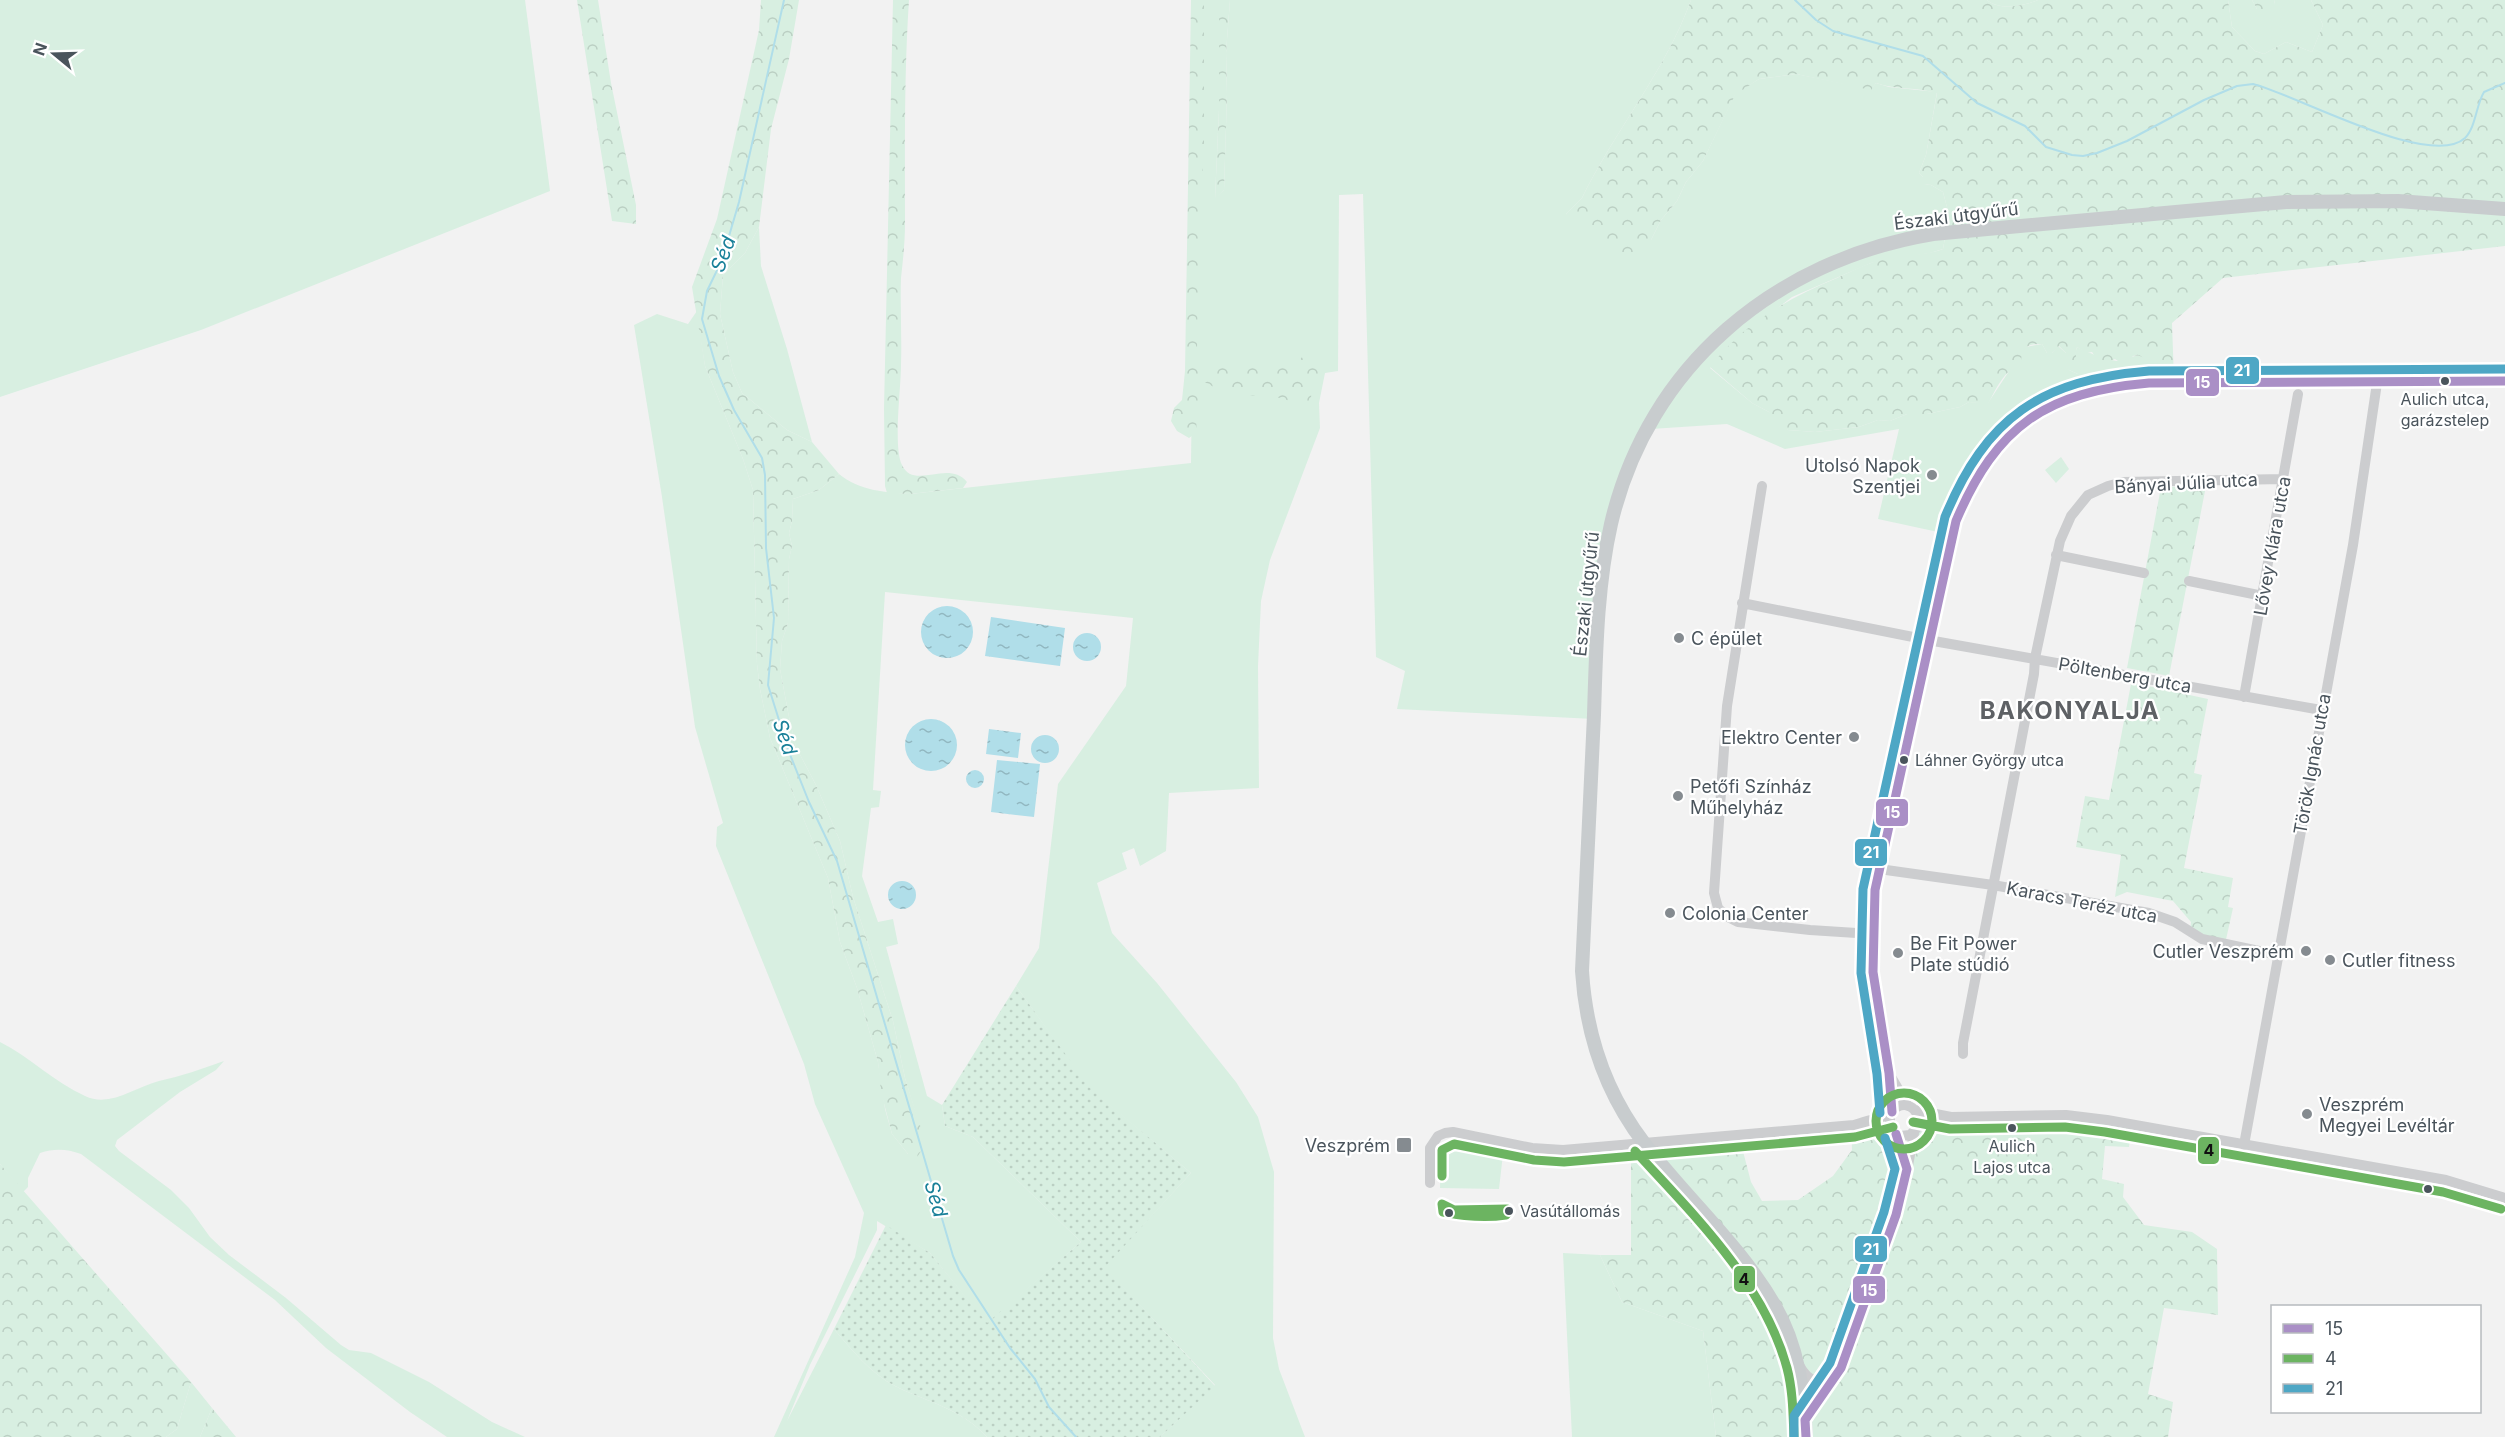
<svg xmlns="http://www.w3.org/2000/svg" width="2505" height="1437" font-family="Inter,sans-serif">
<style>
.grass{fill:#d8efe1}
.forest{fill:url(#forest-crowns)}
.garden{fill:url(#garden-dots)}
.water{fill:url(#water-ripples)}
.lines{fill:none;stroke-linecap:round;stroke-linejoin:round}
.stream{stroke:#b0dee9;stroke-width:2}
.minor{stroke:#cccdcf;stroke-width:10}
.major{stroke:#c8ccce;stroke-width:14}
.bus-1-casing{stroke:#fff;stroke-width:14}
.bus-2-casing{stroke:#fff;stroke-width:14}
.bus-3-casing{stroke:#fff;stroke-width:14}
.bus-1{stroke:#aa8fc6;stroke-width:9}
.bus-2{stroke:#6cb461;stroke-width:9}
.bus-3{stroke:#4ea7c5;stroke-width:9}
.bus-dot{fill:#4a545c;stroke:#fff;stroke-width:2}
.poi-dot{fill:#858b90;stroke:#fff;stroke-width:2}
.labels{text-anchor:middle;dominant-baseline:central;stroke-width:4.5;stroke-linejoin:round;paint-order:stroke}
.bus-label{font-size:16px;fill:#4a545c;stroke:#fff}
.street-label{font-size:18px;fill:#4a545c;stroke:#fff}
.poi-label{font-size:18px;fill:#4a545c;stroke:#fff;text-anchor:start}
.water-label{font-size:20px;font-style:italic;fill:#198099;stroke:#fff}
.district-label{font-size:24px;font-weight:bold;letter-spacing:1.5px;fill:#5e6165;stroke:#fff}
.line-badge{stroke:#fff;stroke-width:2}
.badge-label{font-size:16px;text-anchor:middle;font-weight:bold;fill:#fff}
.pale-badge-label{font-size:16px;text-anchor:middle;font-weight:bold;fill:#111}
</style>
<defs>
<pattern id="forest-crowns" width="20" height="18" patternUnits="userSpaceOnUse" patternTransform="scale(1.5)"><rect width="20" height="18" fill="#d8efe1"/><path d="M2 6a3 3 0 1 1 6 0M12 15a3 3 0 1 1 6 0" fill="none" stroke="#bbcfc3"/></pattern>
<pattern id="garden-dots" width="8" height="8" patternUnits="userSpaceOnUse" patternTransform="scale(1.5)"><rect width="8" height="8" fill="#d8efe1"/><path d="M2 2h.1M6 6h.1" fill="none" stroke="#bbcfc3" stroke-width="1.8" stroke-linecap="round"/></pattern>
<pattern id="water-ripples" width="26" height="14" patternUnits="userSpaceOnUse" patternTransform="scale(1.5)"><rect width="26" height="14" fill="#b0dee9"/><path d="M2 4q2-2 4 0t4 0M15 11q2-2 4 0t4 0" fill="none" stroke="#91b7c0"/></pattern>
</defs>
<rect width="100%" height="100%" fill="#f2f2f2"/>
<path class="grass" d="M0,0h525l25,191 -349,139 -201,67z
M1197,0h22v110l-4,88 9,-8 3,-96 -1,-41 4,-53h461c-26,72 -76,130 -109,198l-16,16 85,26 10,-20 16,-19 9,-19 17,-21 32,-67 24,-15 37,-5 75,15 5,-6 13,4 48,5 -11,63 -7,18 4,4 1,7 7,1 12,7 6,23 -6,34 -13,4 -59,10 -79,34 -61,47 -21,24 42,35 17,9 19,18 27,2 44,-5 19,-7 12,1 17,-7h20l33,-7 9,-5 19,1 37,-56 17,-3 5,9h5l6,-7 8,7 3,17 9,4 -4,-16 3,-11c8,5 31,13 40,14 7,0 16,-6 24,-6l23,24 -34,4 -79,22 -62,50 -4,-17c-22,28 -37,59 -47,94l-60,-13 21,-90 -114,20 -58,-25 -76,5 -38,95 -19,195 -197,-10 8,-38 -29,-14 -13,-463 -24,1 -1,176 -13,2 -6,30 1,25 -50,132 -9,41 -3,65 1,122 -90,5 -3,58 -26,15 -6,-18 -12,5 5,16 -30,14 15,50 45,50 79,99 22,35 16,55 -1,166 6,31 26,68h-145l55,-52 -111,-118 87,-94 -102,-85 -73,-102 23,-38 19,-164 68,-98 7,-68 -248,-26 -12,198 8,1 -2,16 -8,1 -9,68 16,46 15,-3 5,25 -12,3 41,149 15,9 3,21 28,11 108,105 -94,82 -57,-71 -53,-32v9l-67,135 -23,56 47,-92c18,21 36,44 61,57 32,16 67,23 92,51h-213l81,-180 9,-44 -49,-109 -11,-40 -88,-218 1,-19 6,-4 -28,-96 -33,-230 -28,-172 23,-11 31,10 9,-13 8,55 38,93 10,31 4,174 3,25 10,49 58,140 12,64 17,46 21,74 7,47 7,25 16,20 17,-10 -20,-66 -12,-57 -40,-124 -13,-56 -24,-56 -20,-38 -7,-30 -9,-48 2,-28 6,-18 1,-64 3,-13 -3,-13 3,-12 1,-22 26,-9 20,-16c21,17 45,18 71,20l281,-31z
M1987,0h51c-14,6 -38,11 -51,0z
M2228,0h24l5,9 18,-5 -1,-4h37l12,25 -11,27 -26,-10 -22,12 -9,-3 -23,-24z
M759,227l2,39 26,83 25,93 -25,-12 -45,-37 -9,-21 -13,-58 3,-39 22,-22z
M2061,457l8,12 -13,14 -11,-13z
M0,1042c30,15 54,40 85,54 25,12 50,-9 74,-15 22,-5 43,-12 65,-20l-8,9 -36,22 -63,48 -2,6 4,5 52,39 18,18 21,29 19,18 57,43 55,47 8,5 22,3 58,29 63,40 33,15h-78l-37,-25 -84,-64 -51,-48 -194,-146c-14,-5 -26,-6 -41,-1l-12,25v9l-5,5 -23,-28z
M1453,1143l50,11 -4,35 -59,-1 1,-38z
M1439,1200l12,7 1,11 -7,-1 -4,-3z
M1470,1213l44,1 -8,7 -36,-1z
M1563,1253l37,2 22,47 81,29 13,106h-144z
M191,1382l21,26 -12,29h-34l11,-8z"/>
<path class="forest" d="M577,0h21l13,83 25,122v19l-24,-3z
M761,0h38l-10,59 -18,70 -12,98 -14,26 -22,22 -3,39 13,58 9,21 45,37 25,12 27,32 -20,16 -26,9 -1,22 -3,12 3,13 -3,13 -1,64 -6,18 -2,28 9,48 7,30 20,38 24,56 13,56 40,124 12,57 21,66 -9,13 -9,-3 -16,-20 -11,-42 -3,-30 -21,-74 -17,-46 -12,-64 -58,-140 -10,-49 -3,-25 -4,-174 -10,-31 -38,-93 -13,-79 25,-68 42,-189z
M893,0h16c-5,75 -4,149 -4,224 0,18 -2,36 -4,54 -1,29 1,58 0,87 0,24 -8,82 1,100 12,26 46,-6 65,17l-4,6 -53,6 -23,-1 -2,-7 -1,-77z
M1191,0h13v152l-5,65 -2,135c2,5 3,9 8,11 10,5 63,1 76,0 10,-1 19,-5 28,-8l12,14 -10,27 3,13 -33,-11 -56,-5 -26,-14 -3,54 -7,5 -12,-7 -6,-10 3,-13 8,-8 3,-29z
M1219,0h11l-4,53 1,41 -3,96 -9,9 4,-89z
M1691,0h296c13,11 37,6 51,0h190l4,27 23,24 9,3 22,-12 26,10 11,-27 -12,-25h194v246l-282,32 -51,45 2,57 -25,-6c-3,-10 -3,-21 -16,-18l-4,5h-11l-3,-2 -7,3 -12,-4 -4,-6 -6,1 -9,-6c-4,14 4,17 1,27l-9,-4 -6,-7 3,-10 -7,-7 -7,7h-5l-5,-9c-16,-1 -21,5 -21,20 -17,6 -25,25 -33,40l-19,-2 -9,5 -33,7h-20l-17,7 -12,-1 -19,7 -44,5 -27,-2 -15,-8 -4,-10 -17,-9 -42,-36c33,-43 78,-69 127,-89 15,-7 30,-15 47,-19 20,-5 40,-3 59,-10l6,-34 -6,-23 -12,-7 -8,-1v-7l-4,-4 7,-18 11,-62c-20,-6 -41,-3 -61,-10l-5,7 -75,-16 -37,5 -24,16 -32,66 -17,21 -9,19 -16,19 -10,20 -13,13 -17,3 -28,-16 -27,-26 16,-16c33,-68 83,-126 109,-198z
M2252,0h22l1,4 -5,12 -13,-7z
M2206,486l-37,190 -42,-8 34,-181z
M2131,684l12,1 65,14 -14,74 8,2 -18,93 49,10 -5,29 5,1 -8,36 -35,-12 1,-10 -18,-21 -46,-9 -12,5 6,-42 -45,-8 9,-51 24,4z
M1966,1115l166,9 -3,23 -24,-1 -3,33 22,5 -1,13 21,28 48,7 25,17 1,66 -54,-7 -16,86 25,8 -5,35h-452l-13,-106 -81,-29 -22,-47h31v-93l6,-13 101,-17 13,50 11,19 36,-1 35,-24 19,-26 -1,-26 39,6 15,35 10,-31z
M1492,1154l10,2 -5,21 -9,-2z
M0,1164l191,218 -14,47 -11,8h-166z
M212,1408l24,29h-36z"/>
<path class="garden" d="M1016,986l74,102 101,85 -86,94 110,119 -55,51h-173c-25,-28 -60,-35 -92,-51 -25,-13 -43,-36 -61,-57l52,-104 44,28 57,70 94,-81 -108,-105 -28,-11 -3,-21z"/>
<path class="water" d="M921 632a26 26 0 1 1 52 0a26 26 0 1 1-52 0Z
M991,617l74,11 -5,38 -75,-10z
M1073 647a14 14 0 1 1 28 0a14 14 0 1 1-28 0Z
M905 745a26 26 0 1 1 52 0a26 26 0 1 1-52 0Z
M989,729l32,4 -3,25 -32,-4z
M1031 749a14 14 0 1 1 28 0a14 14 0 1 1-28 0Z
M997,760l43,4 -6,53 -43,-5z
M966 779a9 9 0 1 1 18 0a9 9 0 1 1-18 0Z
M888 895a14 14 0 1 1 28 0a14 14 0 1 1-28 0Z"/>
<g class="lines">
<path class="stream" d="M784,0l-45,202 -17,58 -15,31 -5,28 17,57 15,34 28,48 3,17 1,73 8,70 -6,67 21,67 20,50 28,59 116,395 6,14 51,78 25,31 14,28 27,30
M1795,0l21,20 17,11 90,25 54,47 48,23 21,21 26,8 11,1 14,-3 30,-12 77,-41 33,-14 16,-2c42,10 177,86 212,54 11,-11 11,-33 19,-46l21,-9"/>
<path class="minor" d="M1762,486l-35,220 -13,187 4,15 8,8 12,6 72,8 62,4
M2056,555l88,18
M2189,581l74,15
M1742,603l186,37 393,70
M2244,697l54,-303
M1879,869l114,16 156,28 26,9 27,17 76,16
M1963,1054v-11l71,-369 1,-16 25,-117 11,-25 17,-21 20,-9 15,-4 160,-3
M1890,1075l18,31
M1915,1110l36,7 115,-2 41,5 339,60 59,18
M1892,1112l-3,-39 -16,-101 2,-82 81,-369c33,-91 96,-135 193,-138l356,-2
M1854,1125l36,4
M1918,1127l30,-9
M1896,1134l11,34
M2244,1145l109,-600 24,-162
M1430,1183v-35l8,-12 7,-3 8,-1 79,16 31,2 291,-25c11,-4 21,-6 32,-9 5,-2 6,-6 11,-9 14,-7 24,7 21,20l-8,8 -10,1 -10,-7v-14
M1799,1365c10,18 21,21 37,7
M1805,1420l22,-29 14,-23 55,-153 9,-33 9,-49"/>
<path class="major" d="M1806,1437c-2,-46 -8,-91 -31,-131 -35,-61 -89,-108 -131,-163 -39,-51 -58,-109 -62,-172 4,-85 8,-171 12,-256 2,-63 3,-129 17,-191 37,-159 165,-264 322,-290l353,-32 112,-1 107,8"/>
<g class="bus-1-casing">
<path id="bus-1" d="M1892,1112l-3,-39 -16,-101 2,-82 81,-369c41,-96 90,-129 193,-138l356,-2
M1806,1437l-1,-17 36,-52 55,-153 11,-46 -11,-35"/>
</g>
<g class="bus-2-casing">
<path id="bus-2" d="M1876 1121a28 28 0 1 1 56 0a28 28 0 1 1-56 0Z
M1913,1122l37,7 115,-2 40,5 338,60 58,17
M1635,1151c58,63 129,132 152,217 6,23 6,46 7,69
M1442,1176v-26l12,-6 80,16 30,2 291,-25 38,-10
M1442,1204l12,6 53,-1 2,2 -3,4c-20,3 -43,1 -63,-3z"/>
</g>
<g class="bus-3-casing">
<path id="bus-3" d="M1880,1113l-3,-39 -16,-101 2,-84 82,-372c41,-100 96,-137 204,-146l356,-2
M1794,1437v-21l36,-53 54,-151 11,-43 -10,-31"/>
</g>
<use href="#bus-1" class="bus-1"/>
<use href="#bus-2" class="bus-2"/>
<use href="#bus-3" class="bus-3"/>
</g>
<g class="bus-dot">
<circle cx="2445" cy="381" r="5"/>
<circle cx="1904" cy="760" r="5"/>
<circle cx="2012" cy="1128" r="5"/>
<circle cx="2428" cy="1189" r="5"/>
<circle cx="1509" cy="1211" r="5"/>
<circle cx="1449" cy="1213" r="5"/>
</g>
<g class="poi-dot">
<circle cx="1932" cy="475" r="6"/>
<circle cx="1679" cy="638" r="6"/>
<circle cx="1854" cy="737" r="6"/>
<circle cx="1678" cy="796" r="6"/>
<circle cx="1670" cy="913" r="6"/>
<circle cx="2306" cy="951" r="6"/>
<circle cx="1898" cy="953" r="6"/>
<circle cx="2330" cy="960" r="6"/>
<circle cx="2307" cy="1114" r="6"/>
<rect x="1396" y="1137" width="16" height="16" rx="3"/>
</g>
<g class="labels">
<g class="bus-label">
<text x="2445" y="399">Aulich utca,<tspan x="2445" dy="21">garázstelep</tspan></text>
<text x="1915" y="760" text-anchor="start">Láhner György utca</text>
<text x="2012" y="1146">Aulich<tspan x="2012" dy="21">Lajos utca</tspan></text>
<text x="1520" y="1211" text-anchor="start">Vasútállomás</text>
</g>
<g class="street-label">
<text transform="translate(1956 216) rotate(-7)">Északi útgyűrű</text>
<text transform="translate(2186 483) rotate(-3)">Bányai Júlia utca</text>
<text transform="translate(2272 546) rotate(-80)">Lővey Klára utca</text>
<text transform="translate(1586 594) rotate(-84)">Északi útgyűrű</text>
<text transform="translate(2125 675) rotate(10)">Pöltenberg utca</text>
<text transform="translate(2312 764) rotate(-80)">Török Ignác utca</text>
<text transform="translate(2082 902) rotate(11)">Karacs Teréz utca</text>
</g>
<g class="poi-label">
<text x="1920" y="465" text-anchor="end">Utolsó Napok<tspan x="1920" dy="21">Szentjei</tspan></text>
<text x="1691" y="638">C épület</text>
<text x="1842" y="737" text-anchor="end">Elektro Center</text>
<text x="1690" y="786">Petőfi Színház<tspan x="1690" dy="21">Műhelyház</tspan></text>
<text x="1682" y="913">Colonia Center</text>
<text x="1910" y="943">Be Fit Power<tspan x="1910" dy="21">Plate stúdió</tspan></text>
<text x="2294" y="951" text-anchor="end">Cutler Veszprém</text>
<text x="2342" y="960">Cutler fitness</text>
<text x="2319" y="1104">Veszprém<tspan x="2319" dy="21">Megyei Levéltár</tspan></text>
<text x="1390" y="1145" text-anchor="end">Veszprém</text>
</g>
<g class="water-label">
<text transform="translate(723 254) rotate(-70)">Séd</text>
<text transform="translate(785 737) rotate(71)">Séd</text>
<text transform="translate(936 1199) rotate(74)">Séd</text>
</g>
<g class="district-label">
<text x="2070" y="710">BAKONYALJA</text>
</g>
</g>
<g class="line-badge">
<rect x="2225" y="356" width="35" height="29" rx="6" fill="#4ea7c5"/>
<rect x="2185" y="368" width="35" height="29" rx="6" fill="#aa8fc6"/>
<rect x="1875" y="798" width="34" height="29" rx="6" fill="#aa8fc6"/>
<rect x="1854" y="838" width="34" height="29" rx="6" fill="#4ea7c5"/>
<rect x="2197" y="1136" width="23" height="29" rx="6" fill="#6cb461"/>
<rect x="1854" y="1235" width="34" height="28" rx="6" fill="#4ea7c5"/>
<rect x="1733" y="1265" width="23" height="28" rx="6" fill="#6cb461"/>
<rect x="1852" y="1275" width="34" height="29" rx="6" fill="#aa8fc6"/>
</g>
<g class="badge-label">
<text x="2242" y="376">21</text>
<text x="2202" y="388">15</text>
<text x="1892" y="818">15</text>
<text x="1871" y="858">21</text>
<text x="1871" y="1255">21</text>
<text x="1869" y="1296">15</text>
</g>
<g class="pale-badge-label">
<text x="2209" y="1156">4</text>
<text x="1744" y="1285">4</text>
</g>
<rect x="2271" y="1305" width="210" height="108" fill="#ffffff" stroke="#b7bbbe" stroke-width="1.5"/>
<rect x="2283" y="1324" width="30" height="9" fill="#aa8fc6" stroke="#b7bbbe" stroke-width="1.5"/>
<text x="2325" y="1335" font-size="18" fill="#4a545c">15</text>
<rect x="2283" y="1354" width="30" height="9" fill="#6cb461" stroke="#b7bbbe" stroke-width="1.5"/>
<text x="2325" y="1365" font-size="18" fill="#4a545c">4</text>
<rect x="2283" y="1384" width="30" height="9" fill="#4ea7c5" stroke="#b7bbbe" stroke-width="1.5"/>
<text x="2325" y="1395" font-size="18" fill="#4a545c">21</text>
<g transform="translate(54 54) rotate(289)" stroke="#ffffff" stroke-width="4.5" paint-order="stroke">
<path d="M0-4.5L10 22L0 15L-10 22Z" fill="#4a545c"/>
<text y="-9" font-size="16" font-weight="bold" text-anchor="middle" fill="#4a545c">N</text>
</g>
</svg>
